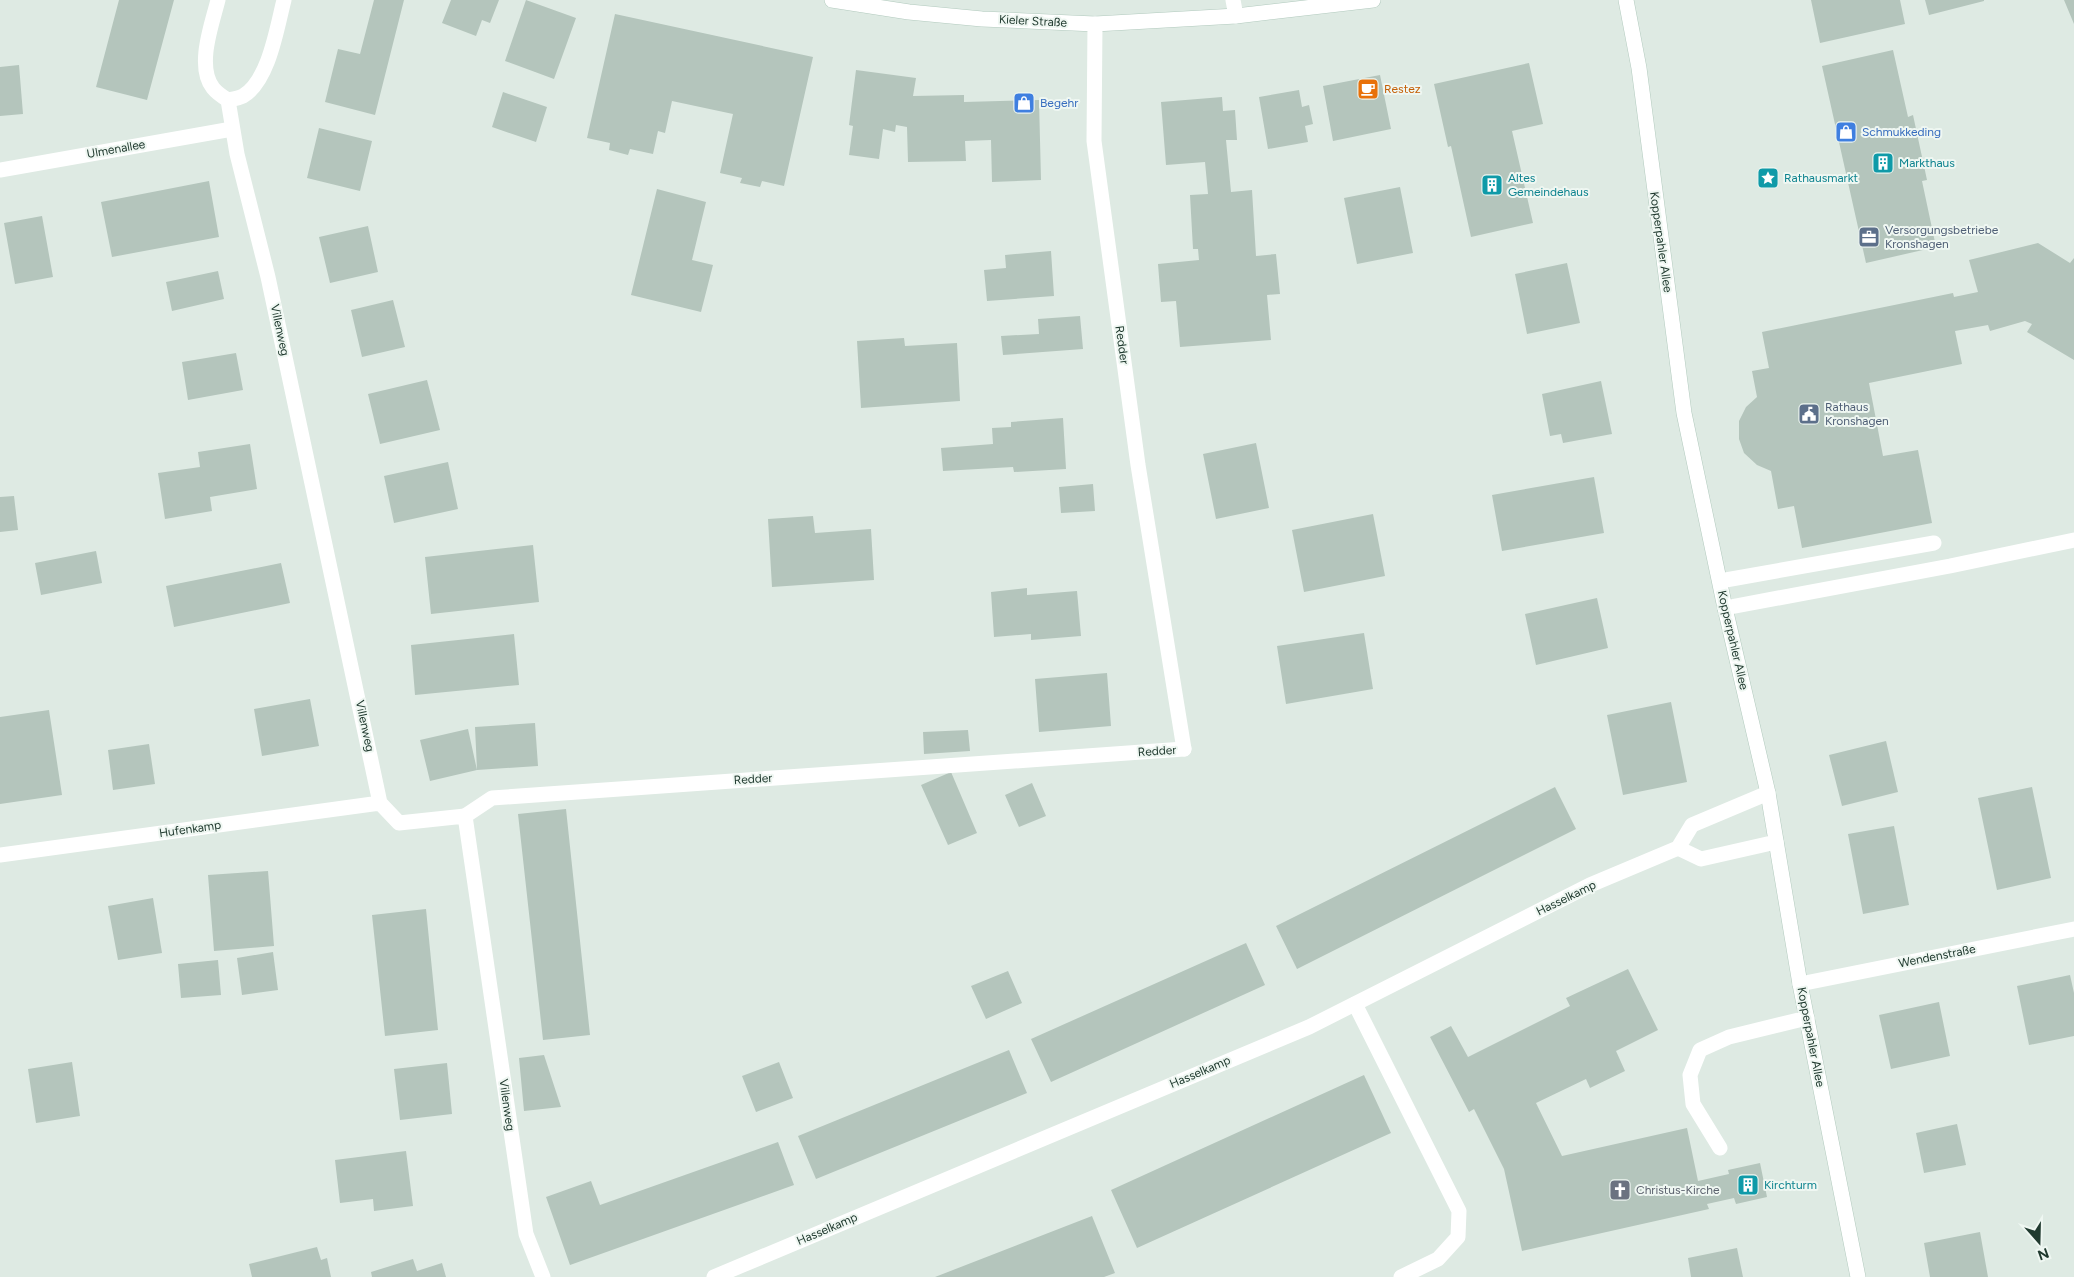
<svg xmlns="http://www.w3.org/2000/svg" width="2074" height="1277" font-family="Figtree,sans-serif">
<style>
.building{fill:#b4c5bc}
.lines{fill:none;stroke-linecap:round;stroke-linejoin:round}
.secondary-casing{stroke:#b2cabe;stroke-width:16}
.lane{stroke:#fff;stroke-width:15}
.street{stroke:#fff;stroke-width:15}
.secondary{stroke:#fff;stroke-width:15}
.labels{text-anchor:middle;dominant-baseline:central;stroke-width:4;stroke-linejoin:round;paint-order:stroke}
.street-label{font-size:12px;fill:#203a2f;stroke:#eff7f2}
.food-label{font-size:12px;fill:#c56008;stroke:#eff7f2;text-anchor:start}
.shop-label{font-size:12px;fill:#366cbe;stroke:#eff7f2;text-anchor:start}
.culture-label{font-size:12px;fill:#0d838f;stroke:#eff7f2;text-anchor:start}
.service-label{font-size:12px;fill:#4e5e75;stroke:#eff7f2;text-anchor:start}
.worship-label{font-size:12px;fill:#5b616d;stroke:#eff7f2;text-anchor:start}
</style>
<rect width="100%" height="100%" fill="#deeae3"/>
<path class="building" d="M119,0h55l-27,100 -51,-13z
M374,0h30l-29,115 -50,-13 13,-53 22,5z
M451,0h48l-9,23 -8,-3 -6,16 -34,-13z
M526,0l50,18 -22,61 -49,-18z
M1811,0h89l5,24 -85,19z
M1925,0h59v1l-55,14z
M2064,0h10v24z
M615,14l198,43 -29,129 -22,-5 -2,6 -20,-4 2,-5 -22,-5 13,-59 -61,-13 -7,32 -7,-2 -5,23 -23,-5 -2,6 -19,-5 1,-7 -23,-5z
M1893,50l15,67 5,-2 14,65 -5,1 14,66 -70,16 -44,-197z
M1529,63l14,61 -31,7 21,92 -62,14 -20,-91 -3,1 -14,-63z
M19,65l4,49 -23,2v-49z
M856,70l60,8 -3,18 51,-1v7l75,-2 2,80 -49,2 -1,-42 -26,1 1,20 -58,1 -1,-35 -11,-2 -1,7 -12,-3 -4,30 -30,-4 4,-29 -4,-1z
M1380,75l11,54 -58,12 -10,-55z
M1299,90l3,17 7,-2 4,19 -8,2 3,16 -40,7 -9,-52z
M503,92l44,15 -11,35 -44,-15z
M1222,97l1,14 12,-1 2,30h-11l5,52 21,-2 4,66 20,-2 4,40 -13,1 4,45 -91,7 -4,-46 -15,1 -3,-38 41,-4 -1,-11h-5l-3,-54 18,-1 -3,-32 -39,3 -5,-63z
M319,128l53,13 -12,50 -53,-13z
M209,181l10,56 -107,20 -11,-55z
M1400,187l13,66 -56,11 -13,-66z
M657,189l49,13 -14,58 21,5 -12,47 -70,-17z
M42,216l11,61 -38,7 -11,-61z
M368,226l10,46 -48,11 -11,-46z
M2038,243l32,20 4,-5v102l-47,-28 5,-8 -7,-3 -35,10 -2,-6 -33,6 7,33 -93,19 14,73 35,-6 14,73 -130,25 -8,-42 -16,3 -7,-38 -14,-6 -13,-12 -5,-14v-18l7,-14 11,-10 -5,-26 17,-3 -7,-36 191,-39 1,4 24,-5 -9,-32z
M1051,251l3,45 -67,5 -3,-31 22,-2 -1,-13z
M1567,263l13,60 -53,11 -12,-60z
M218,271l6,28 -52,12 -6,-29z
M393,300l12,47 -43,10 -11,-47z
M1080,316l3,33 -80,6 -2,-19 38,-2 -1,-15z
M904,338l1,8 52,-3 3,58 -99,7 -4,-67z
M236,353l7,37 -55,10 -6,-38z
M427,380l13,50 -60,14 -12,-50z
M1601,381l11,53 -49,9 -2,-9 -11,2 -8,-42z
M1063,418l3,51 -52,3 -1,-5 -70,4 -2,-23 52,-4 -1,-16 19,-1v-5z
M1256,443l13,65 -53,11 -13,-65z
M250,444l7,45 -47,8 2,14 -47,8 -7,-46 42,-6 -2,-15z
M448,462l10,47 -64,14 -10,-47z
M1594,477l10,56 -102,18 -10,-56z
M1093,484l2,27 -34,2 -2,-26z
M14,496l4,34 -18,2v-35z
M1373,514l12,62 -81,16 -12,-62z
M813,516l2,17 56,-4 3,51 -102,7 -4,-68z
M533,545l6,57 -108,12 -6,-57z
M96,551l6,32 -61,12 -6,-32z
M281,563l9,40 -116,24 -8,-41z
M1027,588v7l50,-4 4,45 -50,4v-6l-37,3 -3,-45z
M1597,598l11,50 -72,17 -11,-51z
M1364,633l9,56 -87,15 -9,-58z
M514,634l5,51 -104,10 -4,-50z
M1107,673l4,53 -72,6 -4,-53z
M310,699l9,47 -57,10 -8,-47z
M1671,702l16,80 -64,13 -16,-80z
M49,710l13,85 -62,9v-87z
M535,723l3,43 -61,4 -47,11 -10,-41 48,-11 9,41 -2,-43z
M968,730l2,21 -46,3 -1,-22z
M1886,741l12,51 -56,14 -13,-51z
M149,744l6,40 -42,6 -5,-40z
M951,772l26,61 -29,12 -27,-60z
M1032,783l14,33 -27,11 -14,-32z
M1555,787l21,42 -279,140 -21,-43z
M2032,787l19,91 -54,12 -19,-92z
M566,809l24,226 -47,5 -25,-226z
M1894,826l15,79 -46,9 -15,-80z
M268,871l6,75 -60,5 -6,-76z
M153,898l9,55 -44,7 -10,-54z
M426,909l12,121 -53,6 -13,-121z
M1246,943l19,42 -214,97 -20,-43z
M273,952l5,38 -36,5 -5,-37z
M218,960l3,35 -40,3 -3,-34z
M1628,969l30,61 -42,21 9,20 -35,17 -4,-9 -50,24 26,53 125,-28 11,53 31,-7 -1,-4 32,-7 7,34 -31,7 -2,-6 -27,6 2,5 -187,42 -18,-82 -30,-60 -5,3 -39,-75 21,-11 17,31 102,-51 -4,-8z
M1008,971l14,32 -36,16 -15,-33z
M2070,975l4,18v43l-45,9 -12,-59z
M1939,1002l11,54 -59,13 -12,-54z
M1009,1050l18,43 -211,86 -18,-43z
M544,1055l17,52 -37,4 -5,-53z
M72,1062l8,54 -44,7 -8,-54z
M779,1062l14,36 -37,14 -14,-36z
M447,1063l5,51 -52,6 -6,-51z
M1364,1075l27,58 -254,115 -26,-58z
M1957,1124l9,41 -42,8 -8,-40z
M778,1142l16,43 -224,80 -24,-68 45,-16 9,24z
M406,1151l7,55 -39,5 -1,-12 -33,4 -5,-43z
M1092,1216l23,57 -11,4h-169z
M1980,1232l8,45h-58l-6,-34z
M317,1247l4,13 6,-2 4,19h-79l-3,-13z
M1737,1248l6,29h-52l-3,-19z
M413,1259l4,12 25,-8 4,14h-74l-1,-5z"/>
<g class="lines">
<g class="secondary-casing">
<path id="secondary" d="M832,0l77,12 73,7 113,5 141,-8 137,-16
M1626,0l13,68 45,345 41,195 43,185 32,191 58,293"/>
</g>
<path class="lane" d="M1233,0l3,16
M1720,581l214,-38
M1725,608l225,-42 124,-26
M465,816l27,-18 692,-49
M1355,1004l104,207 -1,26 -20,22 -37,18
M1720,1148l-27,-44 -3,-29 10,-25 29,-13 78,-19"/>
<path class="street" d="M218,0c-6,24 -22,66 -5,88 4,5 10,9 15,12
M1095,24l-1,117 44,324 46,284
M228,100l9,54 31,123 112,526 19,20 66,-7 61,418 17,43
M228,100c5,-1 11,-2 15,-4 26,-15 34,-69 41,-96
M0,170l232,-41
M1678,848l23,11 75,-17
M0,855l380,-52
M1800,984l274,-55
M714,1277l595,-250 281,-142 88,-37 14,-23 76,-32"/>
<use href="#secondary" class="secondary"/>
</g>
<defs>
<g id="cafe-square" transform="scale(1.125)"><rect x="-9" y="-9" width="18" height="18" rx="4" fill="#e8710a" stroke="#eff7f2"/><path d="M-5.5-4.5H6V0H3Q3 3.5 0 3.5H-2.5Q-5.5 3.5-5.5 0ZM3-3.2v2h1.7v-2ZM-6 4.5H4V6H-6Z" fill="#fff"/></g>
<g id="shop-square" transform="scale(1.125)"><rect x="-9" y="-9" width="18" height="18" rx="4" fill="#3f7fe0" stroke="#eff7f2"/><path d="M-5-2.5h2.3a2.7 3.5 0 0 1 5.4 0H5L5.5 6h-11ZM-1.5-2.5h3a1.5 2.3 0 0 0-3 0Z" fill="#fff"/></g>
<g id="building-square" transform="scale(1.125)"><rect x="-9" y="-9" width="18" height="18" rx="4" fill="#0f9aa8" stroke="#eff7f2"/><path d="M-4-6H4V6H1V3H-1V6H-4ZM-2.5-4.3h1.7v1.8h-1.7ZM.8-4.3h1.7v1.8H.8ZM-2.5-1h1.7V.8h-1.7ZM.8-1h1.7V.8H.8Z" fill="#fff"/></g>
<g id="sight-square" transform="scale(1.125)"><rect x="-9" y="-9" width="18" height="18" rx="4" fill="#0f9aa8" stroke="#eff7f2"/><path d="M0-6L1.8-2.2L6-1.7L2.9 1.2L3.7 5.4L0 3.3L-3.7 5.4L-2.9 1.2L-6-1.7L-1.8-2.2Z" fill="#fff"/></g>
<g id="office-square" transform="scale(1.125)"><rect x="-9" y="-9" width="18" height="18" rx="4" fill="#5c6f8a" stroke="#eff7f2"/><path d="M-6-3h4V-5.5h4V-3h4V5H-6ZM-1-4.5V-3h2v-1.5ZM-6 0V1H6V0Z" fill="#fff"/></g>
<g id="civic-square" transform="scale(1.125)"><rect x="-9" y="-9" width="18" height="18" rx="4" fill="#5c6f8a" stroke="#eff7f2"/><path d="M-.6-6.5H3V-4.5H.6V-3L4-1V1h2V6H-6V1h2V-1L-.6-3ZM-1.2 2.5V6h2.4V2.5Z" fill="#fff"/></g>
<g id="church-square" transform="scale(1.125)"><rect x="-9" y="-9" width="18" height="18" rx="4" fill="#6b7280" stroke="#eff7f2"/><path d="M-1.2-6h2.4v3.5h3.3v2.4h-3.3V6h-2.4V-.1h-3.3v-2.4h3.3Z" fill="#fff"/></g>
</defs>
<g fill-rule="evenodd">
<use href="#cafe-square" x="1368" y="89"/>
<use href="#shop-square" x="1024" y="103"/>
<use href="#shop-square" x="1846" y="132"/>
<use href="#building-square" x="1883" y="163"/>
<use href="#sight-square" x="1768" y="178"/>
<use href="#building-square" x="1492" y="185"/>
<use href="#office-square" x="1869" y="237"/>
<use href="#civic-square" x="1809" y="414"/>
<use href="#building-square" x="1748" y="1185"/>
<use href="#church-square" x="1620" y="1190"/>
</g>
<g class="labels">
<g class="street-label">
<text transform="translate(1033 21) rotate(3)">Kieler Straße</text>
<text transform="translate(116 149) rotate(-10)">Ulmenallee</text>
<text transform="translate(1661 242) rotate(82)">Kopperpahler Allee</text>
<text transform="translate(280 330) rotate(78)">Villenweg</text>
<text transform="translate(1122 345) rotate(82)">Redder</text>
<text transform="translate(1733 640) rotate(77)">Kopperpahler Allee</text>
<text transform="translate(365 726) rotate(78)">Villenweg</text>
<text transform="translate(1157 751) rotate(-4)">Redder</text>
<text transform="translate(753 779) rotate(-4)">Redder</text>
<text transform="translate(190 829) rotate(-8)">Hufenkamp</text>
<text transform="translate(1566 898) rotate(-26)">Hasselkamp</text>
<text transform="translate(1937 956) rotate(-11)">Wendenstraße</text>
<text transform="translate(1811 1037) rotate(79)">Kopperpahler Allee</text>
<text transform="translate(1200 1072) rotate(-23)">Hasselkamp</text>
<text transform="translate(507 1105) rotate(82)">Villenweg</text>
<text transform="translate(827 1229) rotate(-23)">Hasselkamp</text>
</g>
<g class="food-label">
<text x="1384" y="89">Restez</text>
</g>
<g class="shop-label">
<text x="1040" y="103">Begehr</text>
<text x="1862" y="132">Schmukkeding</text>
</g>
<g class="culture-label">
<text x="1899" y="163">Markthaus</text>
<text x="1508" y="178">Altes<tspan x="1508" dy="14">Gemeindehaus</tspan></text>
<text x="1784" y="178">Rathausmarkt</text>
<text x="1764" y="1185">Kirchturm</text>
</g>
<g class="service-label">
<text x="1885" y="230">Versorgungsbetriebe<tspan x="1885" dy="14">Kronshagen</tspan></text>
<text x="1825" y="407">Rathaus<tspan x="1825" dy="14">Kronshagen</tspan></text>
</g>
<g class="worship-label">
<text x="1636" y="1190">Christus-Kirche</text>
</g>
</g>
<g transform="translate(2039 1242) rotate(160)" stroke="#eff7f2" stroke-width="4" paint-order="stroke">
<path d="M0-4L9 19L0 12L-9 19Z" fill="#203a2f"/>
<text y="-8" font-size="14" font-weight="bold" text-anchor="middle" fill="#203a2f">N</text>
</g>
</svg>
